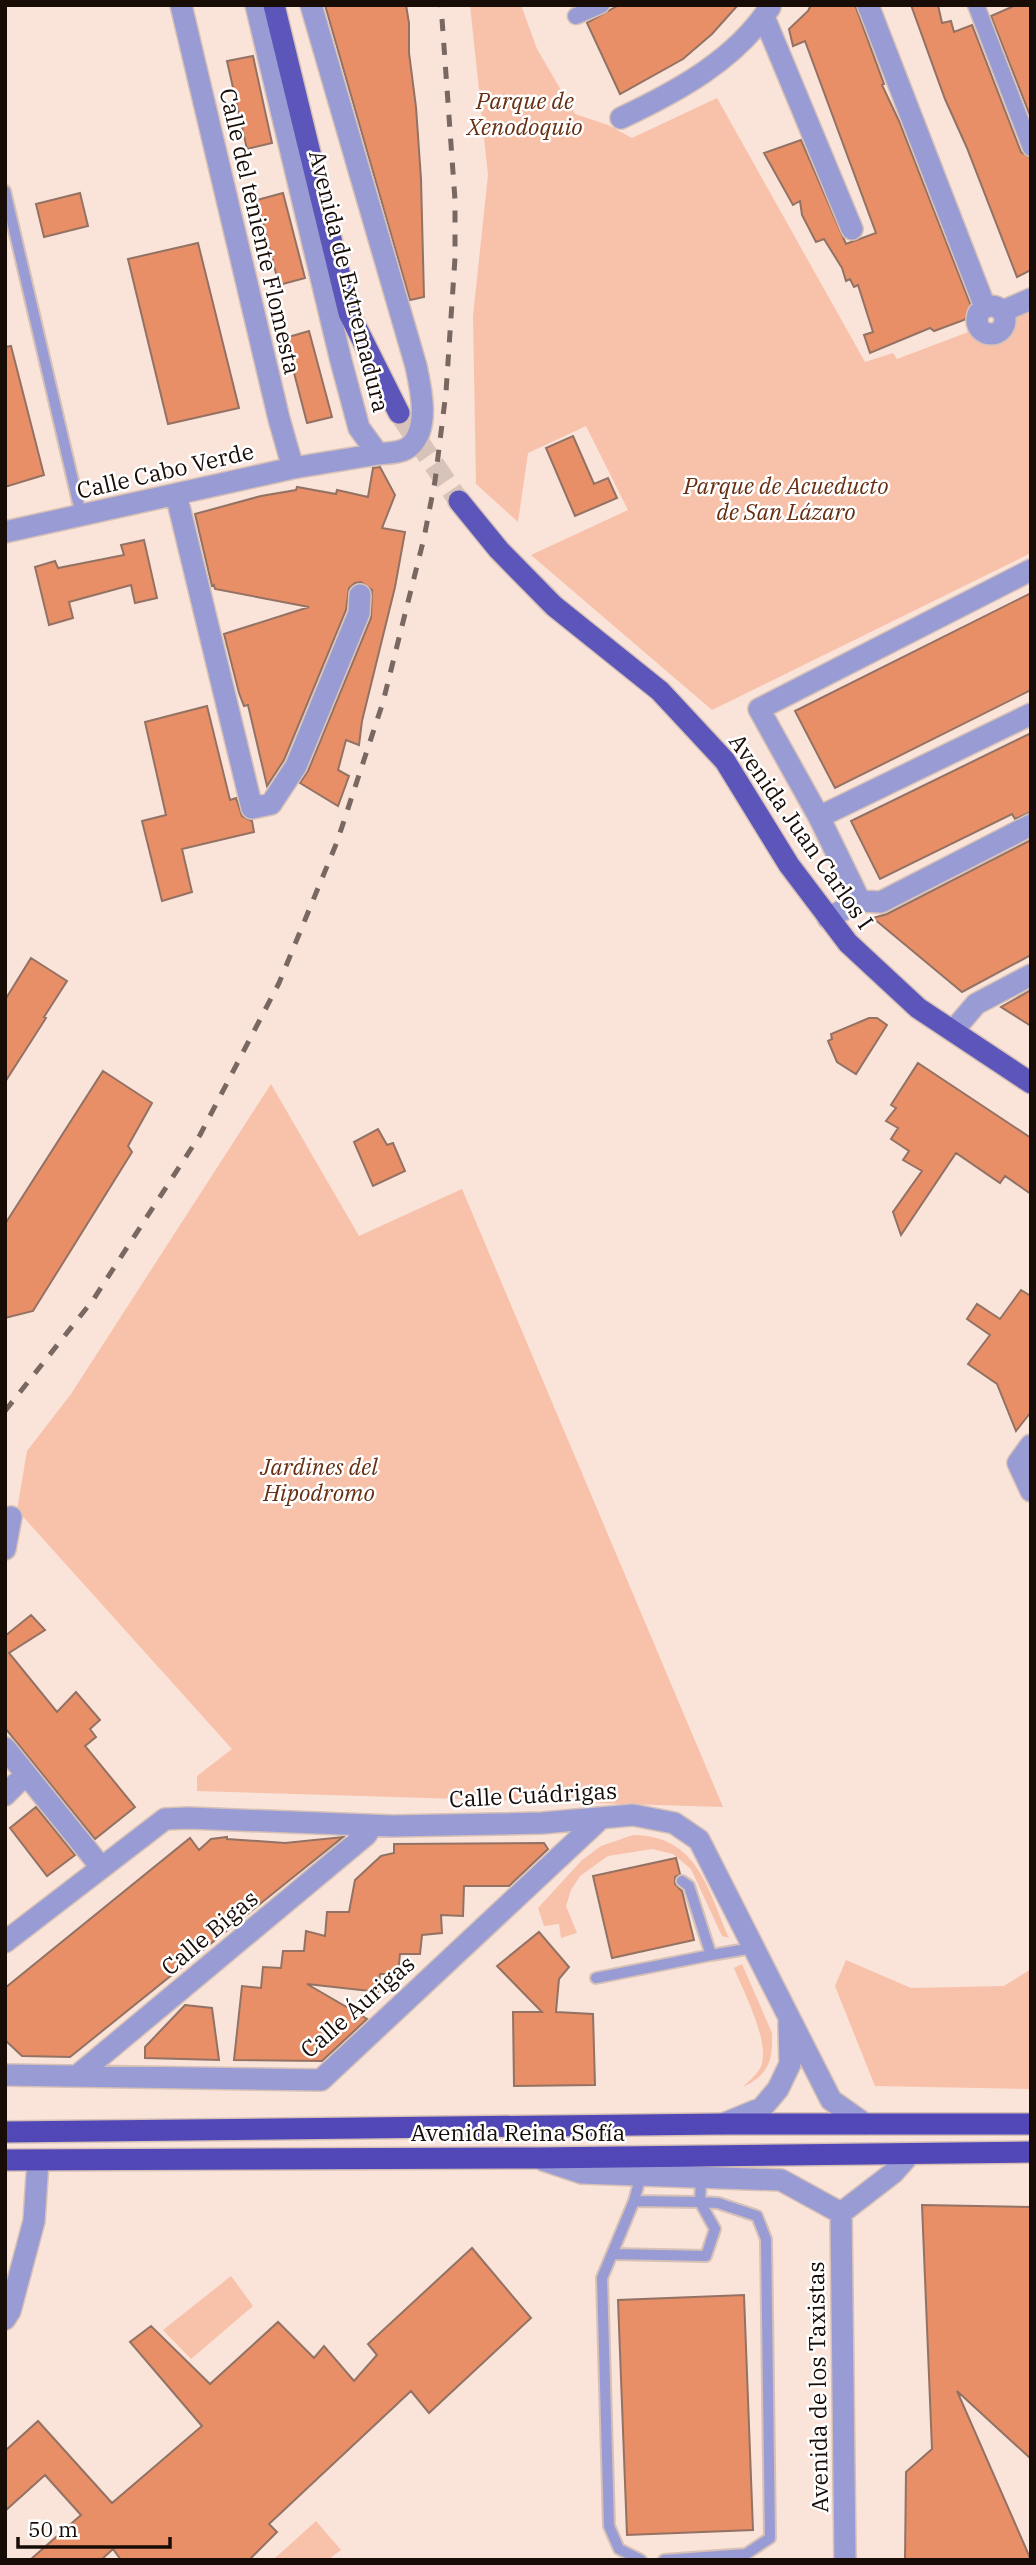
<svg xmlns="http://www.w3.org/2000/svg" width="1036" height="2565" font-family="'IBM Plex Serif',serif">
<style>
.green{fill:#f8c1aa}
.building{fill:#e88f67;stroke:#937264;stroke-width:2}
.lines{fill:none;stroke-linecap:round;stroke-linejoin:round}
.primary-tunnel{stroke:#d8c3ba;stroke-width:21;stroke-dasharray:21 10;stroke-linecap:butt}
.service-casing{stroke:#d6c1b7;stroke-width:14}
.pedestrian-casing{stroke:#d6c1b7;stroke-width:19}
.minor-casing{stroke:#d6c1b7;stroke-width:24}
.primary-casing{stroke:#d6c1b7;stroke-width:24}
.trunk-casing{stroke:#d6c1b7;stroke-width:24}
.service{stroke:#999bd4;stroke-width:10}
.pedestrian{stroke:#999bd4;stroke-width:16}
.minor{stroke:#999bd4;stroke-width:21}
.primary{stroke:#5c56bb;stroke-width:21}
.trunk{stroke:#5247b6;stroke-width:21}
.rail{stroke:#786861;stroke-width:5;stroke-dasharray:12 12;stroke-linecap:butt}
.labels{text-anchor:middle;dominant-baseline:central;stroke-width:5;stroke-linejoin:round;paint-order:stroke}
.park-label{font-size:23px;font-style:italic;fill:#672e11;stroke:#fff}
.street-label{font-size:23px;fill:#180c07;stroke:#fff}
</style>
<rect width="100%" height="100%" fill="#fae3d9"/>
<path class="green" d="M470,5h51l16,44 38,65 33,11 24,13 85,-40 148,264 28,-9 4,6 74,-28 10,11 19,2 14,-12 -2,-18 19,-7v246l-319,157 -181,-155 97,-45 -42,-84 -58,27 -10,69 -42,-38 -3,-168 15,-141z
M271,1084l88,152 103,-47 261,618 -526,-16v-15l35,-27 -215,-239 10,-59 44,-57z
M633,1835c65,1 74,53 96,103l-7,-2 -31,-67 -18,-15 -21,-5 -44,7 -28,20 -9,14 -5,16 11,27 -16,5 -2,-14 -15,2 -6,-18 44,-48 19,-14z
M846,1960l65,28 93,-2 27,-17v120l-156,-3 -40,-100z
M742,1964l30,69c1,28 -3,41 -29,54 5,-5 12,-11 16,-17 15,-22 -16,-79 -25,-102z
M231,2276l22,30 -62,53 -28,-29z
M316,2521l25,29 -13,10h-55z"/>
<path class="building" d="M325,5h81l3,18v30l7,54 5,72 3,118 -14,3z
M619,5h119l-26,29 -29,25 -63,35 -33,-71z
M811,5h44l29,79 -2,1 17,36 74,190 -9,9 -30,11 -4,-3 -60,25 -6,-18 9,-3 -15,-47 -4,2 -4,-8 -4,2 -4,-13 -18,-29 -8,3 -14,-27 -2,-14 -7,4 -29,-52 37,-13 45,104 30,-11 -71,-192 -12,5 -4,-17 19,-18z
M911,5h27l4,18 9,-2 3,11 18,-7 49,127 10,6v112l-14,7 -50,-129 -22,-49z
M1016,5h15v113l-40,-102z
M253,56l19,87 -25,6 -20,-88z
M80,193l8,33 -44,11 -8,-33z
M283,193l22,85 -26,7 -22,-85z
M198,243l41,165 -71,16 -40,-165z
M309,331l23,86 -25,6 -22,-85z
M11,346l33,129 -39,12v-140z
M573,436l21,48 14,-6 9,20 -42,18 -29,-68z
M380,467l15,28 -13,33 23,4 -10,55 -33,134 -3,24 -13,-5 -8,30 11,6 -11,30 -38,-23 8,-12 63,-153 1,-28 -11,-8 -6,1 -6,5 -3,22 -62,150 -17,26 -19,-81 -4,1 -5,-13 -15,-59 85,-27 -94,-18 -1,-4 -2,1 -17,-72 66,-18 35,-6 1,-3 39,7 1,-4 31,7 5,-29z
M144,540l13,58 -22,5 -4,-18 -62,17 4,16 -24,7 -14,-58 20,-6 3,7 66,-13 -3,-10z
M1031,593v97l-196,98 -40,-77z
M207,706l23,94 6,-2 6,18 10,5 2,11 -72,17 10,43 -30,9 -20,-80 24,-6 -21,-93z
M1031,733v79l-16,7 -3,-5 -132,65 -29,-58z
M1031,840v115l-69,37 -89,-74 14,-4z
M31,958l36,23 -23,36 2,1 -41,64v-82z
M1031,990v36l-30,-19z
M869,1018h8l10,7 -31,49 -19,-12 -9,-21 4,-2 -1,-5z
M918,1063l113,75v56l-26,-18 -5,7 -44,-30 -55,82 -8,-23 29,-41 -19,-11 6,-9 -18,-12 7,-11 -12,-7 10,-13 -5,-3z
M103,1071l49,32 -24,43 4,6 -99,159 -28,7v-94z
M378,1129l9,16 6,-2 12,28 -32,15 -19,-44z
M1021,1290l10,6v116l-15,19 -19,-47 -29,-20 22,-29 -23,-16 10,-15 23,15z
M31,1615l14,15 -36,23 48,59 19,-20 24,28 -10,9 6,8 -11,9 50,61 -40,32 -90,-111v-92z
M36,1807l39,48 -28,21 -37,-48z
M227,1837v2l58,4 58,-6 -273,220 -48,-1 -17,-16v-52l185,-150 9,12 12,-11z
M544,1843l4,6 -39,37h-45l-1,30 -22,-1 1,18 -20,2 -2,19h-20l-2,20h-18l-2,18 -71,-8 60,35 -45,42 -88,-1 8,-74 19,2 2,-21 18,1 2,-17h21l2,-20 19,5 2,-24h22l6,-32 26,-24 13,-3v-9z
M676,1858l4,16 -5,3v7l7,7 12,49 -82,18 -19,-82z
M539,1932l30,35 -10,12 -3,33 37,2 2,71 -81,1 -1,-74h29l-45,-46z
M185,2005l27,3 7,52 -74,-2v-11z
M922,2205l109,2v252l-74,-68 74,169h-126l1,-88 26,-23z
M472,2248l59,70 -102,95 -18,-22 -142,133 8,8 -28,28h-128l-8,-11 -12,11h-71l51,-45 -36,-40 -40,36v-60l33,-30 74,82 90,-77 -72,-84 21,-16 59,58 68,-62 36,36 10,-12 30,35 23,-26 -9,-11z
M744,2295l9,235 -126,5 -9,-235z"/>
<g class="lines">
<path class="primary-tunnel" d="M399,413l60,88"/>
<g class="service-casing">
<path id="service" d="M5,191l76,324
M682,1881l7,5 22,69 42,-7
M596,1978l115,-23
M641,2175l-7,26 -32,77 7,248 10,23 22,11
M613,2254l93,2 9,-27 -15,-27 -66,-1
M664,2560l82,-6 24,-16 -4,-299 -9,-23 -39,-13 -18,-1 1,-25"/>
</g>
<g class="pedestrian-casing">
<path id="pedestrian" d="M976,5l55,143
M576,16l25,-11"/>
</g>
<g class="minor-casing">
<path id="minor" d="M181,5l98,414 14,49
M256,5l85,356 18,67 19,26c10,-1 25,-1 32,-8 20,-18 11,-57 6,-80l-105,-361
M868,5l117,302
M764,17l88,212
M621,118c55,-26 115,-58 149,-111
M977 320a14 14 0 1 1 28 0a14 14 0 1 1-28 0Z
M1003,311l28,-12
M176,494l76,314 19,-4 25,-38 63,-153 1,-18
M5,532l288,-64 85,-14
M819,817l212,-103
M860,901l-41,-84 -60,-108 272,-139
M828,918l32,-17 21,1 150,-77
M953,1031l23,-27 55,-29
M1031,1445l-13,18 13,28
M5,1549l6,-32
M5,1748l96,119
M5,1795l21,-21
M5,1942l160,-123 23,-1 204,8 150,-3 91,-8 41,8 25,17 132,260 34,24
M5,2075l316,5 279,-261
M78,2075l288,-240 6,-9
M723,2124l39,-16 16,-19 12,-25 -1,-41
M543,2160l39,13 199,7 60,33 52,-40 17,-19
M841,2213l4,347
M5,2319l5,-8 24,-90 4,-60"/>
</g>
<g class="primary-casing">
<path id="primary" d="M274,5l75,308 50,100
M459,501l40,49 55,56 106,85 65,70 64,104 59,78 70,65 113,75"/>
</g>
<g class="trunk-casing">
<path id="trunk" d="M5,2132l717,-8h309
M5,2160l532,-2 494,-6"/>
</g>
<use href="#service" class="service"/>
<use href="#pedestrian" class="pedestrian"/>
<use href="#minor" class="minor"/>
<use href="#primary" class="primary"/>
<use href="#trunk" class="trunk"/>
<path class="rail" d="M5,1411l88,-111 107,-165 79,-152 58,-141 46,-140 41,-164 11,-57 11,-89 9,-134v-58l-14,-195"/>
</g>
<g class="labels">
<g class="park-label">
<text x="525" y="100">Parque de<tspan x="525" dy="26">Xenodoquio</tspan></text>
<text x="786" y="485">Parque de Acueducto<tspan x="786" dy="26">de San Lázaro</tspan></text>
<text x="319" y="1466">Jardines del<tspan x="319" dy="26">Hipodromo</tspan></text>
</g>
<g class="street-label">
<text transform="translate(261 231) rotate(77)">Calle del teniente Flomesta</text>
<text transform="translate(350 281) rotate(76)">Avenida de Extremadura</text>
<text transform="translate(165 470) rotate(-13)">Calle Cabo Verde</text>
<text transform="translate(802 831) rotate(55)">Avenida Juan Carlos I</text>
<text transform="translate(533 1794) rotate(-3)">Calle Cuádrigas</text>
<text transform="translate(209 1932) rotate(-40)">Calle Bigas</text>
<text transform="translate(357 2006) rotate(-41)">Calle Áurigas</text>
<text x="518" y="2132">Avenida Reina Sofía</text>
<text transform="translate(817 2387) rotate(-91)">Avenida de los Taxistas</text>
</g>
</g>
<rect width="1036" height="2565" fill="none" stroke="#180c07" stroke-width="14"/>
<path d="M18 2537v10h152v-10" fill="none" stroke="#180c07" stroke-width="3.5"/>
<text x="28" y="2537" font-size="21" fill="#180c07" stroke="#ffffff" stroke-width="5" paint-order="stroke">50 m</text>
</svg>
